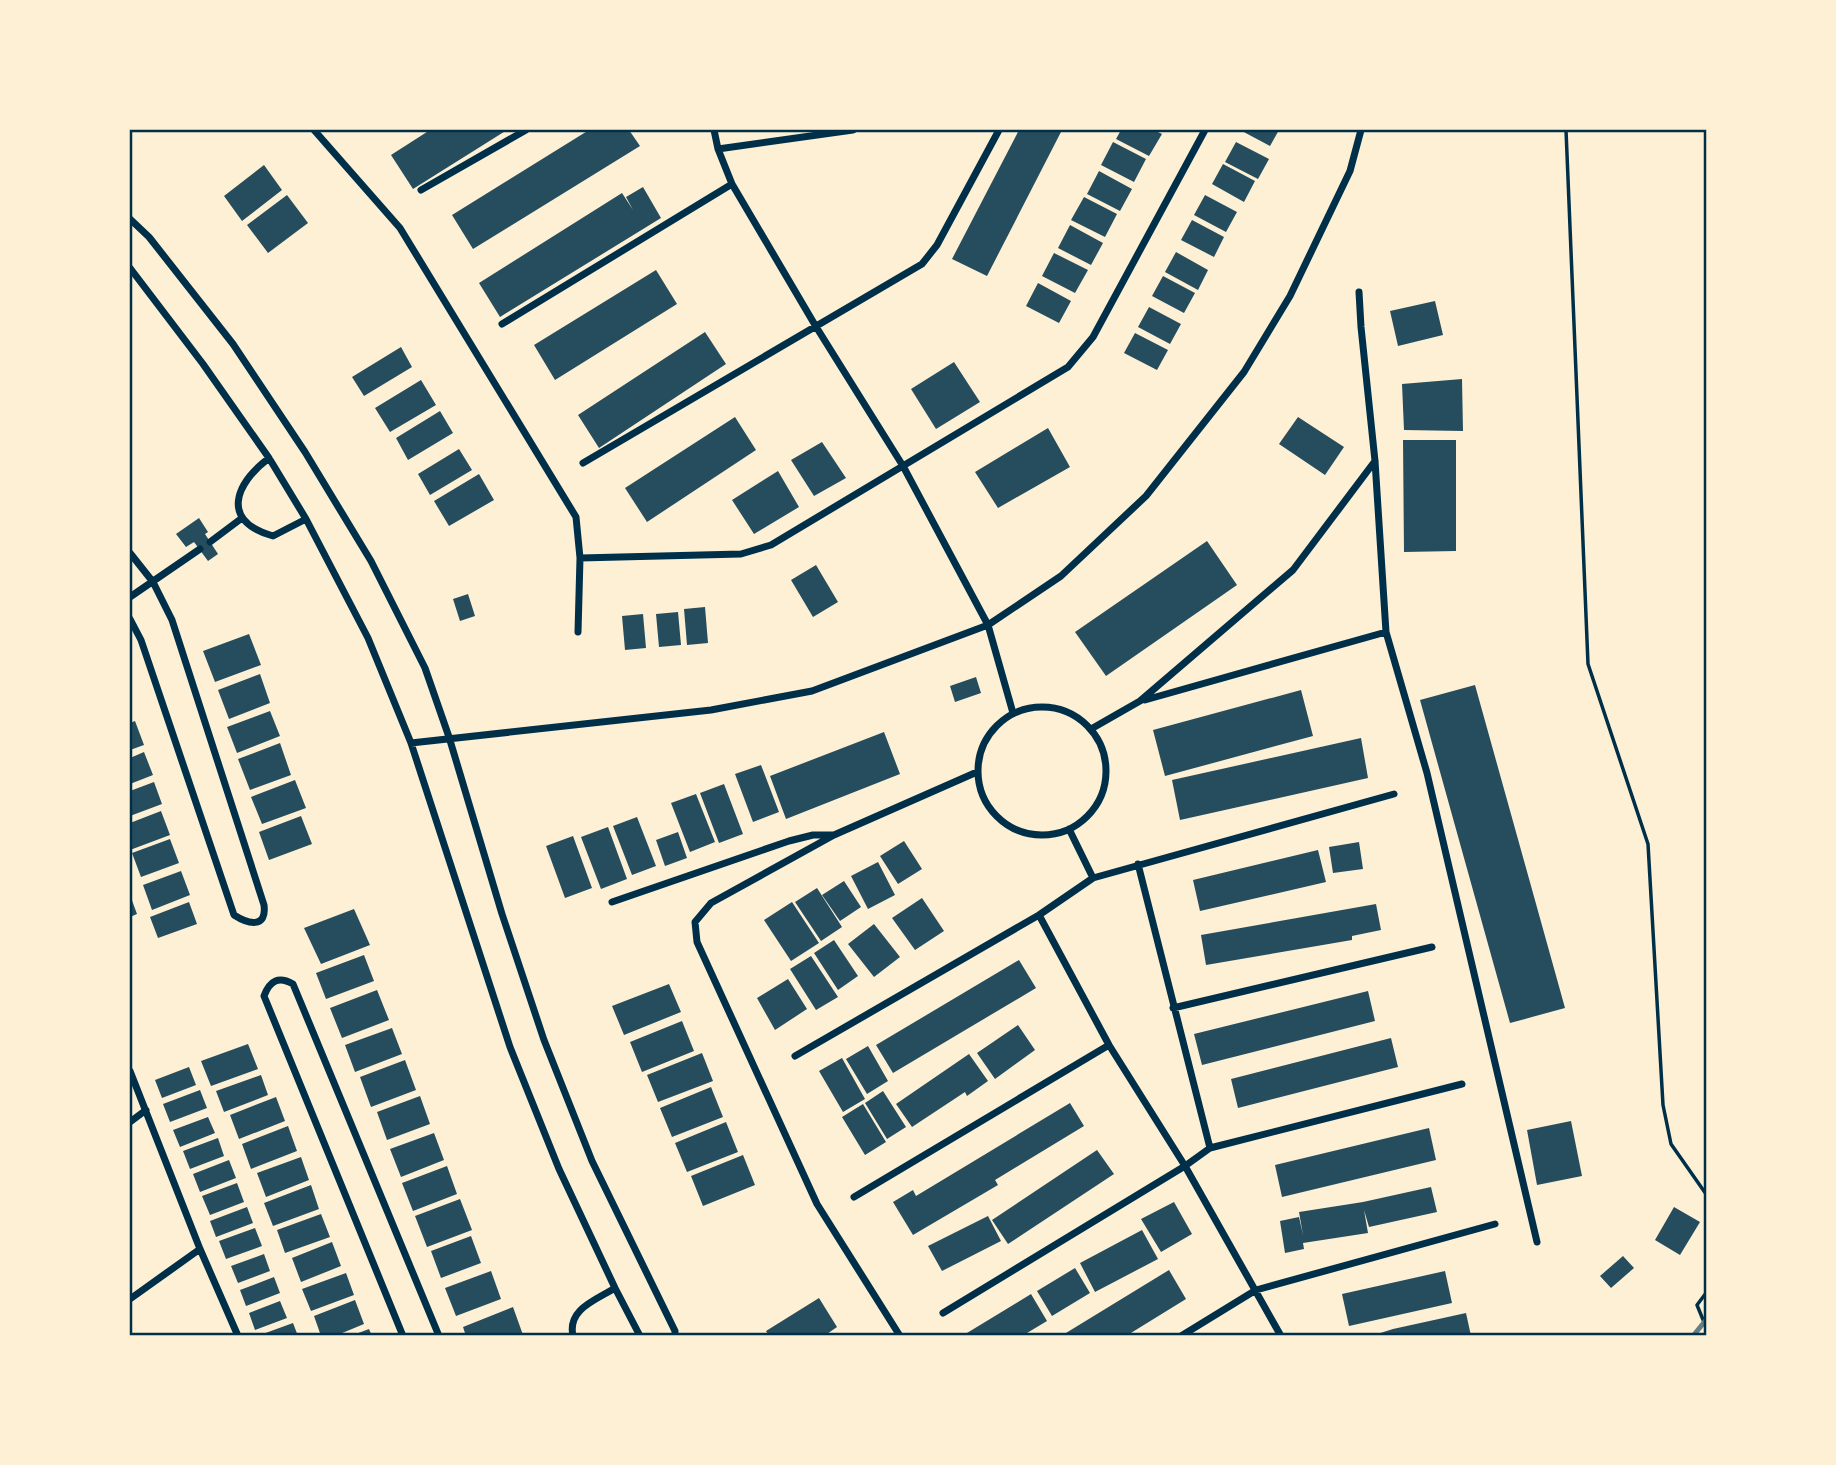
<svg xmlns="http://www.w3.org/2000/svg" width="1836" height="1465" font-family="'Space Grotesk',sans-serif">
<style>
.building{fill:#264d5e}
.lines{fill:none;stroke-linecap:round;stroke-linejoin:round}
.path{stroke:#003049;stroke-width:3.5}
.minor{stroke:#003049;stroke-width:7}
.rail{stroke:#657d81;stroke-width:5}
.neatline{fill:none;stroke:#003049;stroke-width:2.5}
</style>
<rect width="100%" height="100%" fill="#fdf0d5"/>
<path class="building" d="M430,130h77l-94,59 -22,-34z
M589,130h40l11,16 -167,103 -21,-34z
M1019,130h43l-75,146 -35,-17z
M1121,130h33l8,4 -13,22 -33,-17z
M1240,130h39l-9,16z
M1113,142l33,17 -12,23 -33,-17z
M1236,142l33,17 -11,20 -33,-17z
M1223,164l32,17 -11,21 -32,-18z
M264,165l18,25 -40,31 -18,-25z
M1099,171l33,18 -12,22 -33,-17z
M643,187l18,31 -161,99 -21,-34 143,-90 11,17 -7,-13z
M287,195l21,28 -40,30 -21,-28z
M1205,195l32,17 -11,20 -32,-17z
M1084,197l33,17 -12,23 -34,-17z
M1192,220l32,17 -10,20 -33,-17z
M1070,225l33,18 -12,22 -33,-17z
M1176,252l32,18 -10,20 -33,-18z
M1054,253l34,17 -13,23 -33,-17z
M656,270l21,34 -122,76 -21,-35z
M1163,276l32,17 -11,20 -32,-17z
M1038,283l33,18 -12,22 -33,-17z
M1435,301l8,34 -45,11 -8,-35z
M1149,307l32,17 -11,20 -32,-17z
M705,332l21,32 -127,84 -21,-33z
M1135,333l33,17 -11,20 -33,-17z
M401,347l11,20 -48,29 -12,-19z
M954,362l26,40 -44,27 -25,-40z
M1462,379l1,52 -59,-1 -2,-46z
M421,380l15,25 -46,27 -15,-24z
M440,411l13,22 -45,27 -12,-22z
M735,417l21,33 -109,72 -22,-34z
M1298,417l46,30 -19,28 -46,-31z
M1048,428l22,39 -72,41 -23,-36z
M1403,440h53v111l-52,1z
M822,442l24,36 -32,18 -23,-36z
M459,449l13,21 -42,25 -12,-21z
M778,471l21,36 -45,27 -22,-34z
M479,474l15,26 -45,26 -15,-25z
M199,518l9,14 -3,2 13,20 -10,7 -14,-19 -8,5 -10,-13z
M1207,541l30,44 -131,91 -31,-44z
M816,565l22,37 -25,15 -22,-37z
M468,594l7,22 -15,5 -7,-22z
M705,607l3,36 -21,2 -3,-36z
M678,612l3,33 -22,2 -3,-33z
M643,614l3,34 -21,2 -3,-34z
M249,634l12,31 -46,17 -12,-31z
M260,674l10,29 -41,16 -11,-29z
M976,677l5,16 -26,9 -5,-16z
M1475,685l90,323 -55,15 -90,-323z
M1301,690l12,46 -148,40 -12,-46z
M270,711l10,25 -43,17 -10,-26z
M135,721l9,24 -14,5v-27z
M884,732l16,42 -114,45 -16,-43z
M1361,738l7,40 -188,42 -8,-40z
M280,743l11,32 -41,15 -12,-31z
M144,752l9,23 -23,9v-26z
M761,765l18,47 -26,10 -18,-48z
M295,780l11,28 -44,16 -11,-27z
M154,782l8,22 -32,12v-25z
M724,784l19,50 -24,9 -19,-50z
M696,794l19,48 -25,10 -19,-49z
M161,811l9,24 -40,15v-27z
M301,816l11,28 -43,16 -10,-28z
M637,817l19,49 -24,9 -19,-49z
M608,827l19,52 -26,10 -20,-52z
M678,832l9,26 -22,8 -9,-26z
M573,836l19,52 -27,10 -19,-52z
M170,839l9,24 -38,14 -9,-24z
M904,841l18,28 -24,15 -18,-28z
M1359,842l4,27 -30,4 -4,-26z
M1318,850l8,32 -126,29 -7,-31z
M878,862l17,33 -27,14 -17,-33z
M181,871l9,24 -38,15 -9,-25z
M844,881l17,26 -21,14 -18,-26z
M817,888l25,39 -21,14 -26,-39z
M130,895l7,19 -7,3z
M922,898l22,33 -29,19 -23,-32z
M189,902l8,22 -39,14 -8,-21z
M792,902l27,41 -28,18 -27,-41z
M1376,904l5,26 -29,6v4l-146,25 -5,-30z
M354,909l16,36 -49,19 -17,-36z
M874,924l26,33 -26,20 -26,-33z
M834,940l24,36 -20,14 -24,-37z
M364,955l10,26 -48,18 -10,-26z
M811,956l27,41 -22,13 -26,-41z
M1019,960l17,28 -143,85 -17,-28z
M788,979l19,30 -32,21 -18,-32z
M669,984l12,28 -57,23 -12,-29z
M377,990l12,30 -47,18 -12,-30z
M1368,991l7,30 -173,44 -8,-31z
M682,1021l12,30 -52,21 -12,-30z
M1018,1025l17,25 -40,29 -18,-26z
M392,1028l10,26 -47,18 -10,-27z
M1391,1038l7,29 -160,41 -7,-29z
M248,1044l10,25 -47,17 -10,-25z
M868,1046l20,35 -21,13 -21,-35z
M702,1053l11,28 -55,21 -11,-27z
M969,1054l19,27 -21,15 -2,-4 -53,35 -16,-23z
M842,1058l23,41 -22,13 -24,-41z
M405,1060l11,30 -45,17 -11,-30z
M189,1067l7,18 -34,13 -7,-18z
M261,1075l7,20 -44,17 -8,-21z
M711,1087l12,30 -51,20 -12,-29z
M200,1090l7,18 -37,14 -7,-18z
M883,1091l23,36 -19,12 -22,-36z
M420,1096l10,28 -43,16 -10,-28z
M276,1097l9,24 -46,18 -9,-24z
M1070,1103l14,23 -89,54 3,5 -85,50 -20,-33 20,-12 3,6z
M863,1104l23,38 -21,13 -23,-38z
M208,1117l7,16 -35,14 -7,-17z
M1571,1121l11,55 -45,9 -10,-55z
M726,1122l12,30 -51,20 -12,-29z
M288,1126l9,25 -46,18 -9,-25z
M1429,1128l7,32 -154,37 -7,-32z
M434,1133l10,27 -43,17 -11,-28z
M218,1138l6,18 -34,13 -7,-18z
M1097,1150l17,24 -106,70 -16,-24z
M743,1155l12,30 -52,21 -12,-30z
M301,1157l8,23 -43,17 -9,-24z
M229,1160l7,18 -36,14 -7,-18z
M447,1166l10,28 -44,17 -11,-28z
M237,1183l7,19 -34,13 -8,-19z
M311,1185l8,24 -46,17 -9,-23z
M1431,1187l6,25 -68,15 -5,-17 4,23 -65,10 1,6 -19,4 -5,-32 19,-4 4,18 -4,-23 64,-10z
M460,1199l12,31 -45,17 -12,-31z
M1174,1202l18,32 -31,18 -20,-33z
M247,1207l6,16 -37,14 -6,-16z
M1674,1207l26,15 -20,33 -25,-15z
M321,1214l9,23 -45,16 -8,-23z
M988,1216l13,25 -59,30 -14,-25z
M255,1228l7,18 -36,13 -7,-18z
M1142,1230l16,29 -63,33 -15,-29z
M471,1236l10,27 -40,15 -10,-27z
M332,1242l9,24 -40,16 -9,-24z
M264,1254l6,17 -32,12 -7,-17z
M1623,1256l11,12 -23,20 -11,-12z
M1075,1268l15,25 -38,23 -15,-25z
M1169,1270l17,29 -60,37h-65z
M491,1271l10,28 -45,17 -11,-28z
M1445,1271l7,32 -103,23 -7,-32z
M346,1273l8,22 -43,16 -9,-22z
M274,1277l6,16 -34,13 -6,-16z
M1031,1294l16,27 -25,15h-60z
M819,1298l18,29 -13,9h-55l-3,-5z
M355,1300l9,24 -29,12h-14l-7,-20z
M280,1301l7,17 -32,12 -6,-17z
M513,1307l10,28 -57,1 -3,-9z
M1466,1313l5,23h-100l22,-7z
M293,1323l5,13h-38v-1z
M369,1329l3,7h-19v-1z"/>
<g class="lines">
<path class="path" d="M1566,130l22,534 60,180 15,261 8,39 35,50
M1706,1293l-9,12 9,22"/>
<path class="minor" d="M314,130l86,98 176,289 4,41 -2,74
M714,130l4,19 14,35 83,141 88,141 85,159 25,88
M718,149l135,-19
M421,190l105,-60
M130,219l19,18 84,107 72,108 66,109 54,107 24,69 53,177 42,126 48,121 83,170v5
M130,268l73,96 66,94 37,61 62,119 43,105 99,304 49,122 56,119 25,48
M1359,292l2,35 14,134 11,171 41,141 110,469
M502,324l230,-140
M269,458c-34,26 -49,63 4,78l33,-17
M583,463l339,-199 15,-19 62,-115
M210,542l32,-24
M130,553l23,29 19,38 92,285c3,24 -16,19 -30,10l-93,-275 -11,-21
M580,558l161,-4 30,-9 297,-178 25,-30 112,-207
M130,597l70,-48
M1145,700l241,-68
M978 771a64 64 0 1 1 128 0a64 64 0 1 1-128 0Z
M1091,729l49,-28 153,-131 82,-109
M411,743l300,-33 101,-19 176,-66 73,-49 85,-80 98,-124 46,-76 60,-125 11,-41
M1069,829l24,49
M834,835l-123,68 -16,19 2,20 120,262 83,132
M612,902l177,-61 24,-6h21l143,-63
M1039,915l70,130 76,121 96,170
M1173,1008l259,-61
M795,1056l244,-141 54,-37 301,-84
M130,1071l70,178 38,87
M130,1122l16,-12
M1210,1148l252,-64
M854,1197l255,-152
M130,1299l70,-50
M943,1313l242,-147 25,-18 -72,-284
M403,1336l-139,-340c6,-16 15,-20 29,-12l146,352
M573,1336c-6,-27 23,-36 42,-48
M1181,1336l75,-46 239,-66"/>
<path class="rail" d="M1693,1336l13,-16"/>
</g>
<rect width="1836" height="1465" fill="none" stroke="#fdf0d5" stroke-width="262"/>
<rect x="131" y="131" width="1574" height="1203" class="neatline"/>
</svg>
